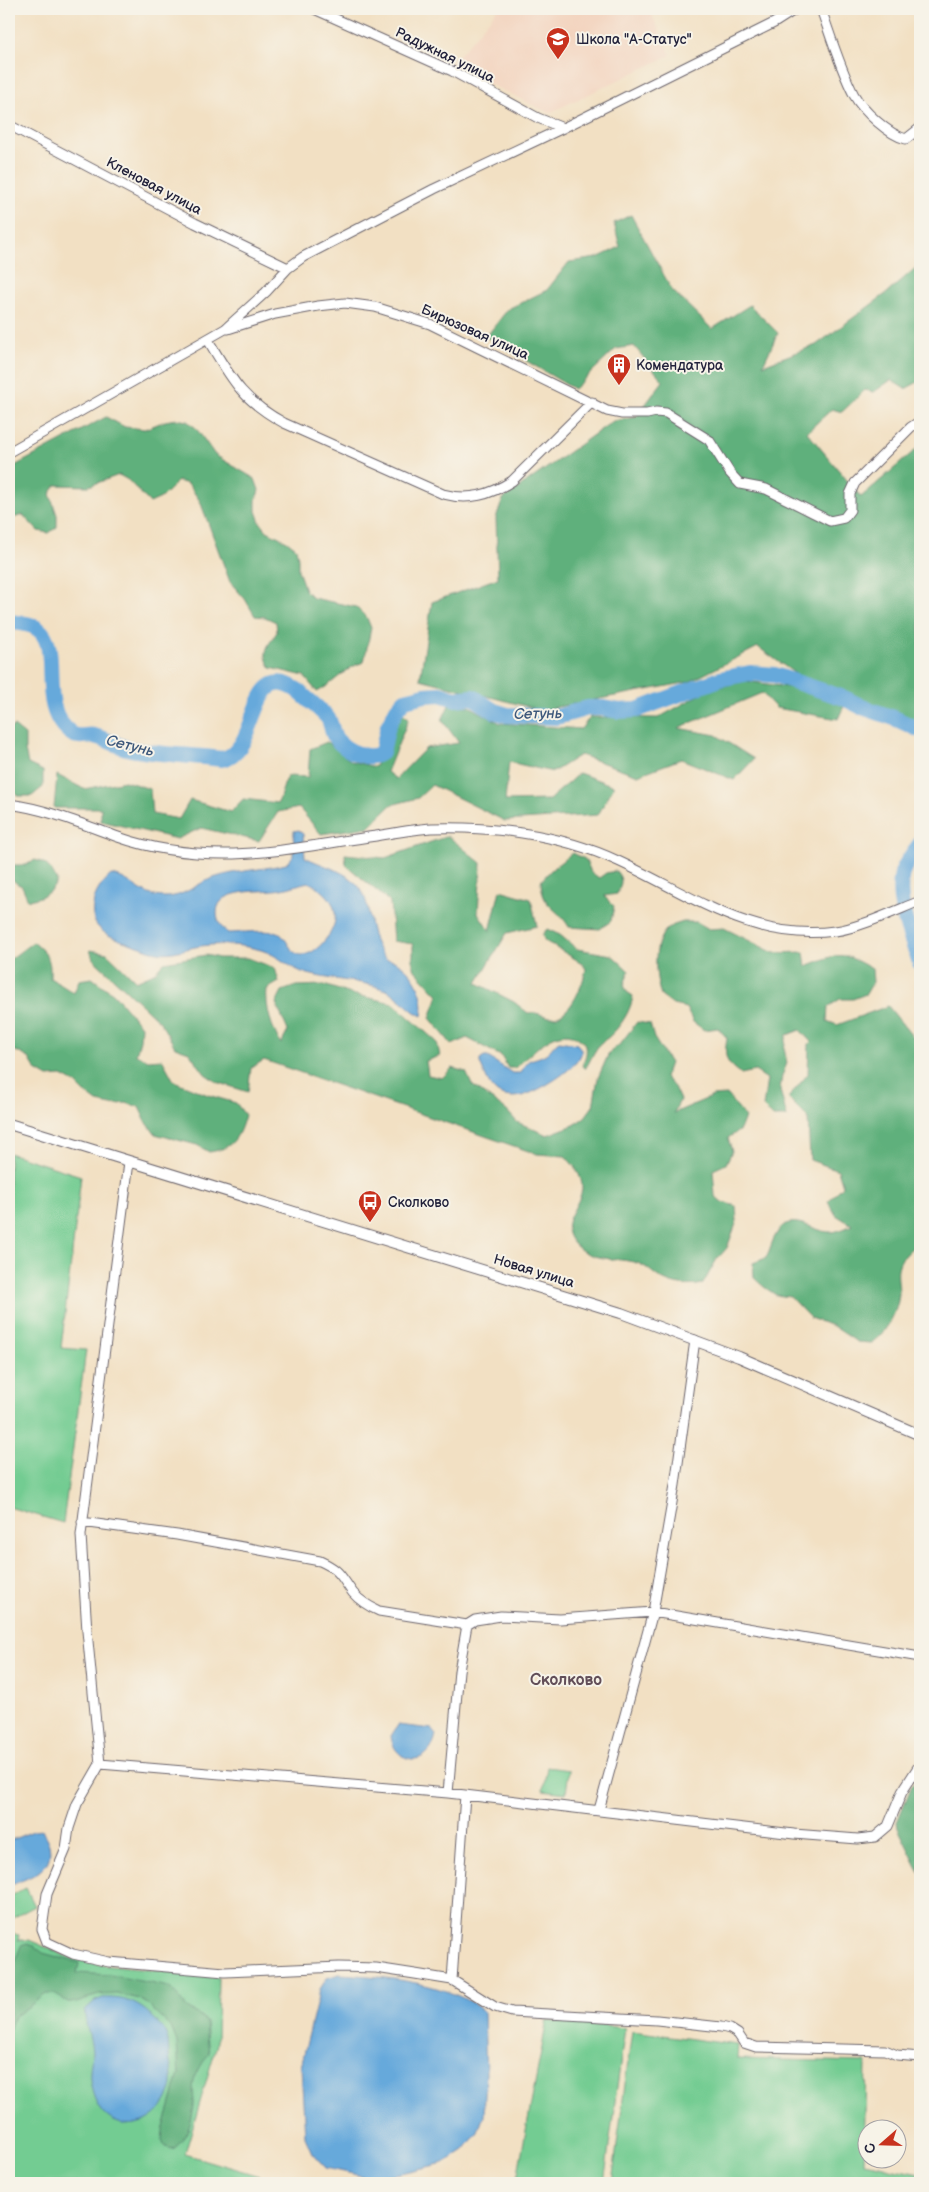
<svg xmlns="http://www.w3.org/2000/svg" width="929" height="2192" font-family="'Balsamiq Sans',sans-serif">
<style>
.built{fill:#f3d4bf}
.green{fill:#73cc92;stroke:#4a7766}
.forest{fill:#5eb07c;stroke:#40695c}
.water{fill:#66a9db;stroke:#44668b;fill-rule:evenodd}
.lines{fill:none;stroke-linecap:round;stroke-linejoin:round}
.river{stroke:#66a9db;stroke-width:16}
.minor-casing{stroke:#6b646b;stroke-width:11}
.tertiary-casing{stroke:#6b646b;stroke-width:12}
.minor{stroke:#fff;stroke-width:9}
.tertiary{stroke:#fff;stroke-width:10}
.labels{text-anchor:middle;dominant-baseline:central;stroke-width:4;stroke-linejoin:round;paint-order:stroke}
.poi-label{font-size:14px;fill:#22223b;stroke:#f7f3e8;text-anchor:start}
.street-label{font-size:14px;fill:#22223b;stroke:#f7f3e8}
.water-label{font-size:15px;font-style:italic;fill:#3d587b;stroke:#f7f3e8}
.quarter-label{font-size:16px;font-weight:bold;fill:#624e58;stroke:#f7f3e8}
</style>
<rect width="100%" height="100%" fill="#f7f3e8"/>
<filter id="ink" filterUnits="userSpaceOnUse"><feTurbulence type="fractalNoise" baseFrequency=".02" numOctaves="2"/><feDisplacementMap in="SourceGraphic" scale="10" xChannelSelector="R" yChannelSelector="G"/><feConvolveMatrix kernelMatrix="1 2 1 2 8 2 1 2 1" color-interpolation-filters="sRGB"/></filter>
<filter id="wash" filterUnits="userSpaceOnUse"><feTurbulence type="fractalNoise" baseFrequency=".0096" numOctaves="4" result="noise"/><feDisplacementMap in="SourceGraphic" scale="20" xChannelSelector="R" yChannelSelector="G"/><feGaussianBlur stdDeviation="1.12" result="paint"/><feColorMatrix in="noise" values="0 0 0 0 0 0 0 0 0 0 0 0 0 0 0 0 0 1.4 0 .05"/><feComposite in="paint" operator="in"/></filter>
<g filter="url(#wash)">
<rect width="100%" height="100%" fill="#f2e0c3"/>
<path class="built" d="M498,9h151l22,46 -122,58 -98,-48z"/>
<path class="green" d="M9,1153l72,23 -20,172 25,2 -23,173 -54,-16z
M547,1767l22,3 -3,23 -23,-3z
M26,1888l9,18 -26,14v-23z
M9,1933l10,2 -1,5h11l44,19 28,6 117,12 -1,67 -32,110 98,29h-274z
M547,2020l78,8 -21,155h-88z
M632,2031l106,14 -1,14 129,3 -2,101 56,11v9h-308z"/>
<path class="forest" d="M631,215l41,75 40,39 38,-24 28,28 -15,32 53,-20 71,-52 33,-29v117l-15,8 -14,-9 -17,12 -9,-2 -23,22 -10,-3 -25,23 54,65 59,-51v284l-123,-55 -39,-28 -69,35 -148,28 -121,-31 12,-77 66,-24 -2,-60 7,-19 110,-78 23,-4 27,-36 -29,-35 -18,3 -42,40 -88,-52 22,-28 39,-19 22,-28 28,-4 23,-11 -6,-24z
M106,417l19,10 20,2 20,-8 11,-2 11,2 9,7 19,27 40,24 4,11 -3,10v11l4,11 7,9 20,10 9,7 2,10v12l7,20 8,8 43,9 11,11 4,10 -7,34c-19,5 -30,22 -47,30l-13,-16 -33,-8c-10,-16 -4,-21 6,-36l-1,-10 -11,-5 -10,-1 -10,-17 -15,-17 -30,-81 -12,-17 -10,-3 -17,17 -11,5 -22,-23 -9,-5 -30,11 -33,-1 -6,9 7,21v12l-8,6 -11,-2 -15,-16 -10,3 -4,5v-54z
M746,681l54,8 44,17 -6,13 -62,-11 -14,-15 -84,35 38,7 38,24 -20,21 -53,-21 -43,16 -58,-20 -27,17 -44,-10 -4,39 44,-1 30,-27 35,13 -16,29 -93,6 -73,-36 -14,13 -27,7 -23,22 -47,7 -22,-26 -21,4 -19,29 -58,-13 -24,11 -76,-18v-13h-47l3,-33 27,14 41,-8 25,8 2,25 27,5 11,-19 41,12 12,-13 35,4 9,-27 21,1 2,-28 17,-7 24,19 24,6 24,-55 10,6 -22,54 9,7 30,-31 33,-5 -17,-23 7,-15 20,1 31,17 81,6 9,-12 68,1 52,-29z
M14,726l11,9v15l3,14 15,7v16l-11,9h-14l-9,-11v-56z
M448,836l33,27 -3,50 12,18 10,-41 31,9 6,27 -30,7 -30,50 37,19 14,11c10,-2 17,5 26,4 18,-3 29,-33 32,-48l-4,-6 -37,-22 -3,-6 5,-6 13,6 17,14 35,6 17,16 -5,14 3,7 6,4c-2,15 -13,31 -24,41 -4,3 -10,6 -12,11 -5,7 -7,14 -12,21l-3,-3c3,-9 8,-17 0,-25 -23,-22 -51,14 -67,27h-7l-7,-12 -34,-18 -15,7 -22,-27 8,-23 -25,-27v-24l-20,-3 -3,-39 -44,-37 -1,-11 40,4z
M572,853l13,6 6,13 8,6 7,-5 10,-2c7,8 6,13 1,23l-13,2 10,10 -3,15 -11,8 -31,-2c-12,-21 -27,-18 -28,-46l10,-11z
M35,860c13,3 16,9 22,21 -5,12 -16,17 -29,19l-6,-14c-8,-3 -12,-8 -13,-16l3,-5h14z
M683,922h14l12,7 15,-1 50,25 30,-1 2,14c35,-13 33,-16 66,3l1,13 -7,12 -13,5h-13l-12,8 -1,14 10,4 51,-19 32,40v196c-8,6 -18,13 -21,23 -3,9 0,18 0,28 -1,19 -13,40 -28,50l-14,-1 -24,-16 -23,-8 -20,-21 -14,-2 -12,-8 -10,-9 -1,-15 13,-5c4,-8 6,-18 11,-25 13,-23 36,-1 53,-1 7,0 16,-4 22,-7l-16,-10 -8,-14 15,-15 -5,-16 -28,-10 -2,-42 -20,-20 20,-24 1,-30 2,-2 -11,-12 -13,5 -3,13 3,15 -5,13 -2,14 7,27h-14l-10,-10 4,-28 -12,-8 -14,3c-16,-11 -17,-17 -14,-36l-9,-10 -14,2 -11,-8 -7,-14 -13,-3 -12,-9c-6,-19 -10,-53 7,-68 4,-3 10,-4 15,-6z
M33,942c15,12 18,17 17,36l24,15 5,-13 13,-2 22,16 27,32 -1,14 -4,14 12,6 14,-1 12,22 34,14 28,8 9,12c-6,22 -12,34 -36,37l-12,-7 -42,-11 -10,-14 -6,-13 -13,-4 -15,2 -14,-3 -12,-9 -10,-10 -13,-7 -14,1 -12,-7 -7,-12 -13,-7 -7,2v-93z
M90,950l17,3 29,28 18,-8 10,-11 42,-7 13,3h29l27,10 4,14 -12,7c-2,18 5,40 14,55l7,-13 -12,-28 6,-12 14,-5 28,-1 27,9 42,9 44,39 3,14 -14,5 2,14 14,3 10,-10 14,4 6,13 35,26 10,11 30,13 27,-10 11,-8 8,-11 5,-28 11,-25 11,-9 17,-22 13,2 4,14 16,25 -5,14 9,10 6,13 -6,13 39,-17 14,-1 18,22 -5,13 -12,8 4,13 -6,13 -13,6 2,26 7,6 14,4 1,15 -10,27 -10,11 -14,25c-14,3 -28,2 -41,-5 -8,-4 -13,-11 -22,-15 -18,-7 -42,-2 -59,-14 -30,-23 -2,-39 1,-61 1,-13 -9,-25 -17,-33l-28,-2 -273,-94 -13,8 -3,24 -31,-10 -12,-8 -16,-22 -14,-5 -15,-25 -67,-63z
M920,1776v97l-22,-45 -1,-6 15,-37z
M27,1944l7,2 9,7 36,10 -2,10 33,2 55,11 7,3 15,19 14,8 5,7 3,31c-5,5 -13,20 -15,27 -2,8 0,16 0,24 -2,16 -7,35 -21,44l-8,-2 -3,-8 1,-8 16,-57 -2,-32 -6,-15 -24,-23 -7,-5 -23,-5 -18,1 -23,7h-8l-14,-8h-8l-32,23 -5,13v-70l6,1 6,-15z"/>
<path class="water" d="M299,830l4,4 2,23c15,8 35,12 49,24 22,20 9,53 32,78 24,3 41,34 36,57 -13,-5 -22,-20 -36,-26 -23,-10 -53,-9 -78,-16 -17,-4 -29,-19 -47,-24 -18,-5 -40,-7 -60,-4 -15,2 -29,9 -44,6 -8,-1 -15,-5 -22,-7 -21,-7 -46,-13 -42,-39 1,-13 9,-23 18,-31 20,2 30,22 52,22 21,1 32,-13 50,-19 24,-8 49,-8 73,-14l7,-8 1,-25zM308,882c26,12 37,35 17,58 -5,7 -14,14 -22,15 -13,1 -15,-18 -25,-22 -11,-4 -38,0 -50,0 -7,-5 -11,-12 -11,-20 0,-27 47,-20 64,-24 9,-1 18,-5 27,-7z
M559,1041l18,3c3,3 5,6 4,10 -3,14 -46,40 -60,42 -8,2 -20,1 -26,-5 -7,-6 -11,-19 -15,-28v-3l4,-3h4l24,16h9c7,-17 9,-11 23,-18 7,-4 9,-10 15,-14z
M398,1725l34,4 4,5c-6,36 -42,30 -45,2z
M42,1830c2,5 6,10 7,15 6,26 -22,33 -40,41v-45l24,-10z
M339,1974c42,2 114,9 145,38l2,62 -2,41 -6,17 -14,18 -20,13 -43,10 -30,5 -45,-10 -14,-15 -7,-16 -4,-71 19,-77 7,-11z
M103,1998c25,-1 40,7 56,26 10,11 9,17 10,31 1,11 5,22 2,34 -16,47 -71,49 -80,-4 -3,-11 1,-22 1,-34 -1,-14 -8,-27 -7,-41l10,-9z"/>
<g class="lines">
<path class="river" d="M9,622c10,1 21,1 29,7 26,19 -4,79 34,105 7,5 15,0 22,2 13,3 24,10 36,13 31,6 61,6 92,10 39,-7 27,-101 75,-69 10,9 21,17 30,27 5,6 4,15 9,22 9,11 33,24 46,13l6,-26 9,-17 8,-9 20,-5 15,-1 15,5 18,-2 21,14 13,4 50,2 31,-9h14l17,3 18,-1 83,-31 30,-6 25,2 69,23 18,9 32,11 26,12
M920,844c-6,8 -15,19 -18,29 -7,29 9,64 18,90"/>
</g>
</g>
<g filter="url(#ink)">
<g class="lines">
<g class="minor-casing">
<path id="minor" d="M314,9l138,62 86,47 25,10
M821,9c10,28 19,59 33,86 9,16 35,40 52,44l14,-11
M9,125l186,98 93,45
M228,329l47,-15 43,-8 27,-3 30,4 55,17 177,87 15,3h25l9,-2 10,1 43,27 21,33 10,11 26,5 64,32 14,-3 6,-8v-16l5,-11 56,-56 9,-6
M208,340c24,40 34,60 76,83l159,71c26,7 47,1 69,-13l80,-79
M9,452l216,-123 41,-37 22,-24 15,-11 131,-68 129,-61 211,-105 22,-14
M9,804c38,5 73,20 109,33 34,12 70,17 107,17 50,0 101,-11 151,-18 18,-3 38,-7 56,-8 30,-1 61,1 90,5 33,5 66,14 96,28 72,33 133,81 217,70 24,-3 62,-21 85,-30
M129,1162l-48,373 6,96 13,133 -23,40 -8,24 -3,21 -19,45 -5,35 5,13 26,12 36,8 116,10 114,-5 37,1 39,6 37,6 43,27 17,5 145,8 64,7 9,2 8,5 6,9 12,4 129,3 12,5 23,2
M82,1522l95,13 143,26c22,10 20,15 33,32 7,8 17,14 26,18l88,14 -8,46 -11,122
M467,1625l8,-5 26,-4 59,3 93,-7 267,45
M100,1764l348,29 346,41 64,5 17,-2 13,-11 14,-34 18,-28
M599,1810l54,-198 22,-127 20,-145
M452,1980l13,-185"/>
</g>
<g class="tertiary-casing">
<path id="tertiary" d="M9,1124l612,189 118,44 181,78"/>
</g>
<use href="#minor" class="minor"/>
<use href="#tertiary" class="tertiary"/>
</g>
</g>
<defs>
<g id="school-pin" transform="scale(1.25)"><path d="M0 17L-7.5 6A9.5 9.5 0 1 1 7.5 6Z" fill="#c8321e" stroke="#f7f3e8"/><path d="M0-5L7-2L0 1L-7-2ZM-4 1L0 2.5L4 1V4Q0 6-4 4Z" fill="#fff"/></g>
<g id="building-pin" transform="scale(1.25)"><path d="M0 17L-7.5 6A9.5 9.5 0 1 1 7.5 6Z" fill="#c8321e" stroke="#f7f3e8"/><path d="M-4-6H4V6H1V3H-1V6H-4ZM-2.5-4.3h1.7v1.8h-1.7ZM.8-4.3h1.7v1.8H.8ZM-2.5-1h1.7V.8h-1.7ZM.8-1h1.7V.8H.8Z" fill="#fff"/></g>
<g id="bus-pin" transform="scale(1.25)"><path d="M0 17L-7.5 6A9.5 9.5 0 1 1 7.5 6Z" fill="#c8321e" stroke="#f7f3e8"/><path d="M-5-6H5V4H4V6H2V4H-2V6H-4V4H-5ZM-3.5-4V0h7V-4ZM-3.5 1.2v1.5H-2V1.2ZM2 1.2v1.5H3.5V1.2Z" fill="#fff"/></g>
</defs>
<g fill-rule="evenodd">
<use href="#school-pin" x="558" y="39"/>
<use href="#building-pin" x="619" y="365"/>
<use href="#bus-pin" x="370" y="1202"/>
</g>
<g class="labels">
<g class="poi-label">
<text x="576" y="39">Школа "А-Статус"</text>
<text x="636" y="365">Комендатура</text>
<text x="388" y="1202">Сколково</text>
</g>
<g class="street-label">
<text transform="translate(445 55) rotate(26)">Радужная улица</text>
<text transform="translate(154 186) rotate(28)">Кленовая улица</text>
<text transform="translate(475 332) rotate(24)">Бирюзовая улица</text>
<text transform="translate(534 1271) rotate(17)">Новая улица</text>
</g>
<g class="water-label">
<text transform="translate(538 714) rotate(-1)">Сетунь</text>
<text transform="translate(130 746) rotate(14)">Сетунь</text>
</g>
<g class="quarter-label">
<text x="566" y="1680">Сколково</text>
</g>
</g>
<rect width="929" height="2192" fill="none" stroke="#f7f3e8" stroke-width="30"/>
<g transform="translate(882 2144) rotate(250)"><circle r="24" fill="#f7f3e8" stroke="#a29fa3"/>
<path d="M0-4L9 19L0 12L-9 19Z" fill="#c8321e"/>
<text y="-8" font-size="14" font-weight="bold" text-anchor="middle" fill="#22223b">С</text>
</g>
</svg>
